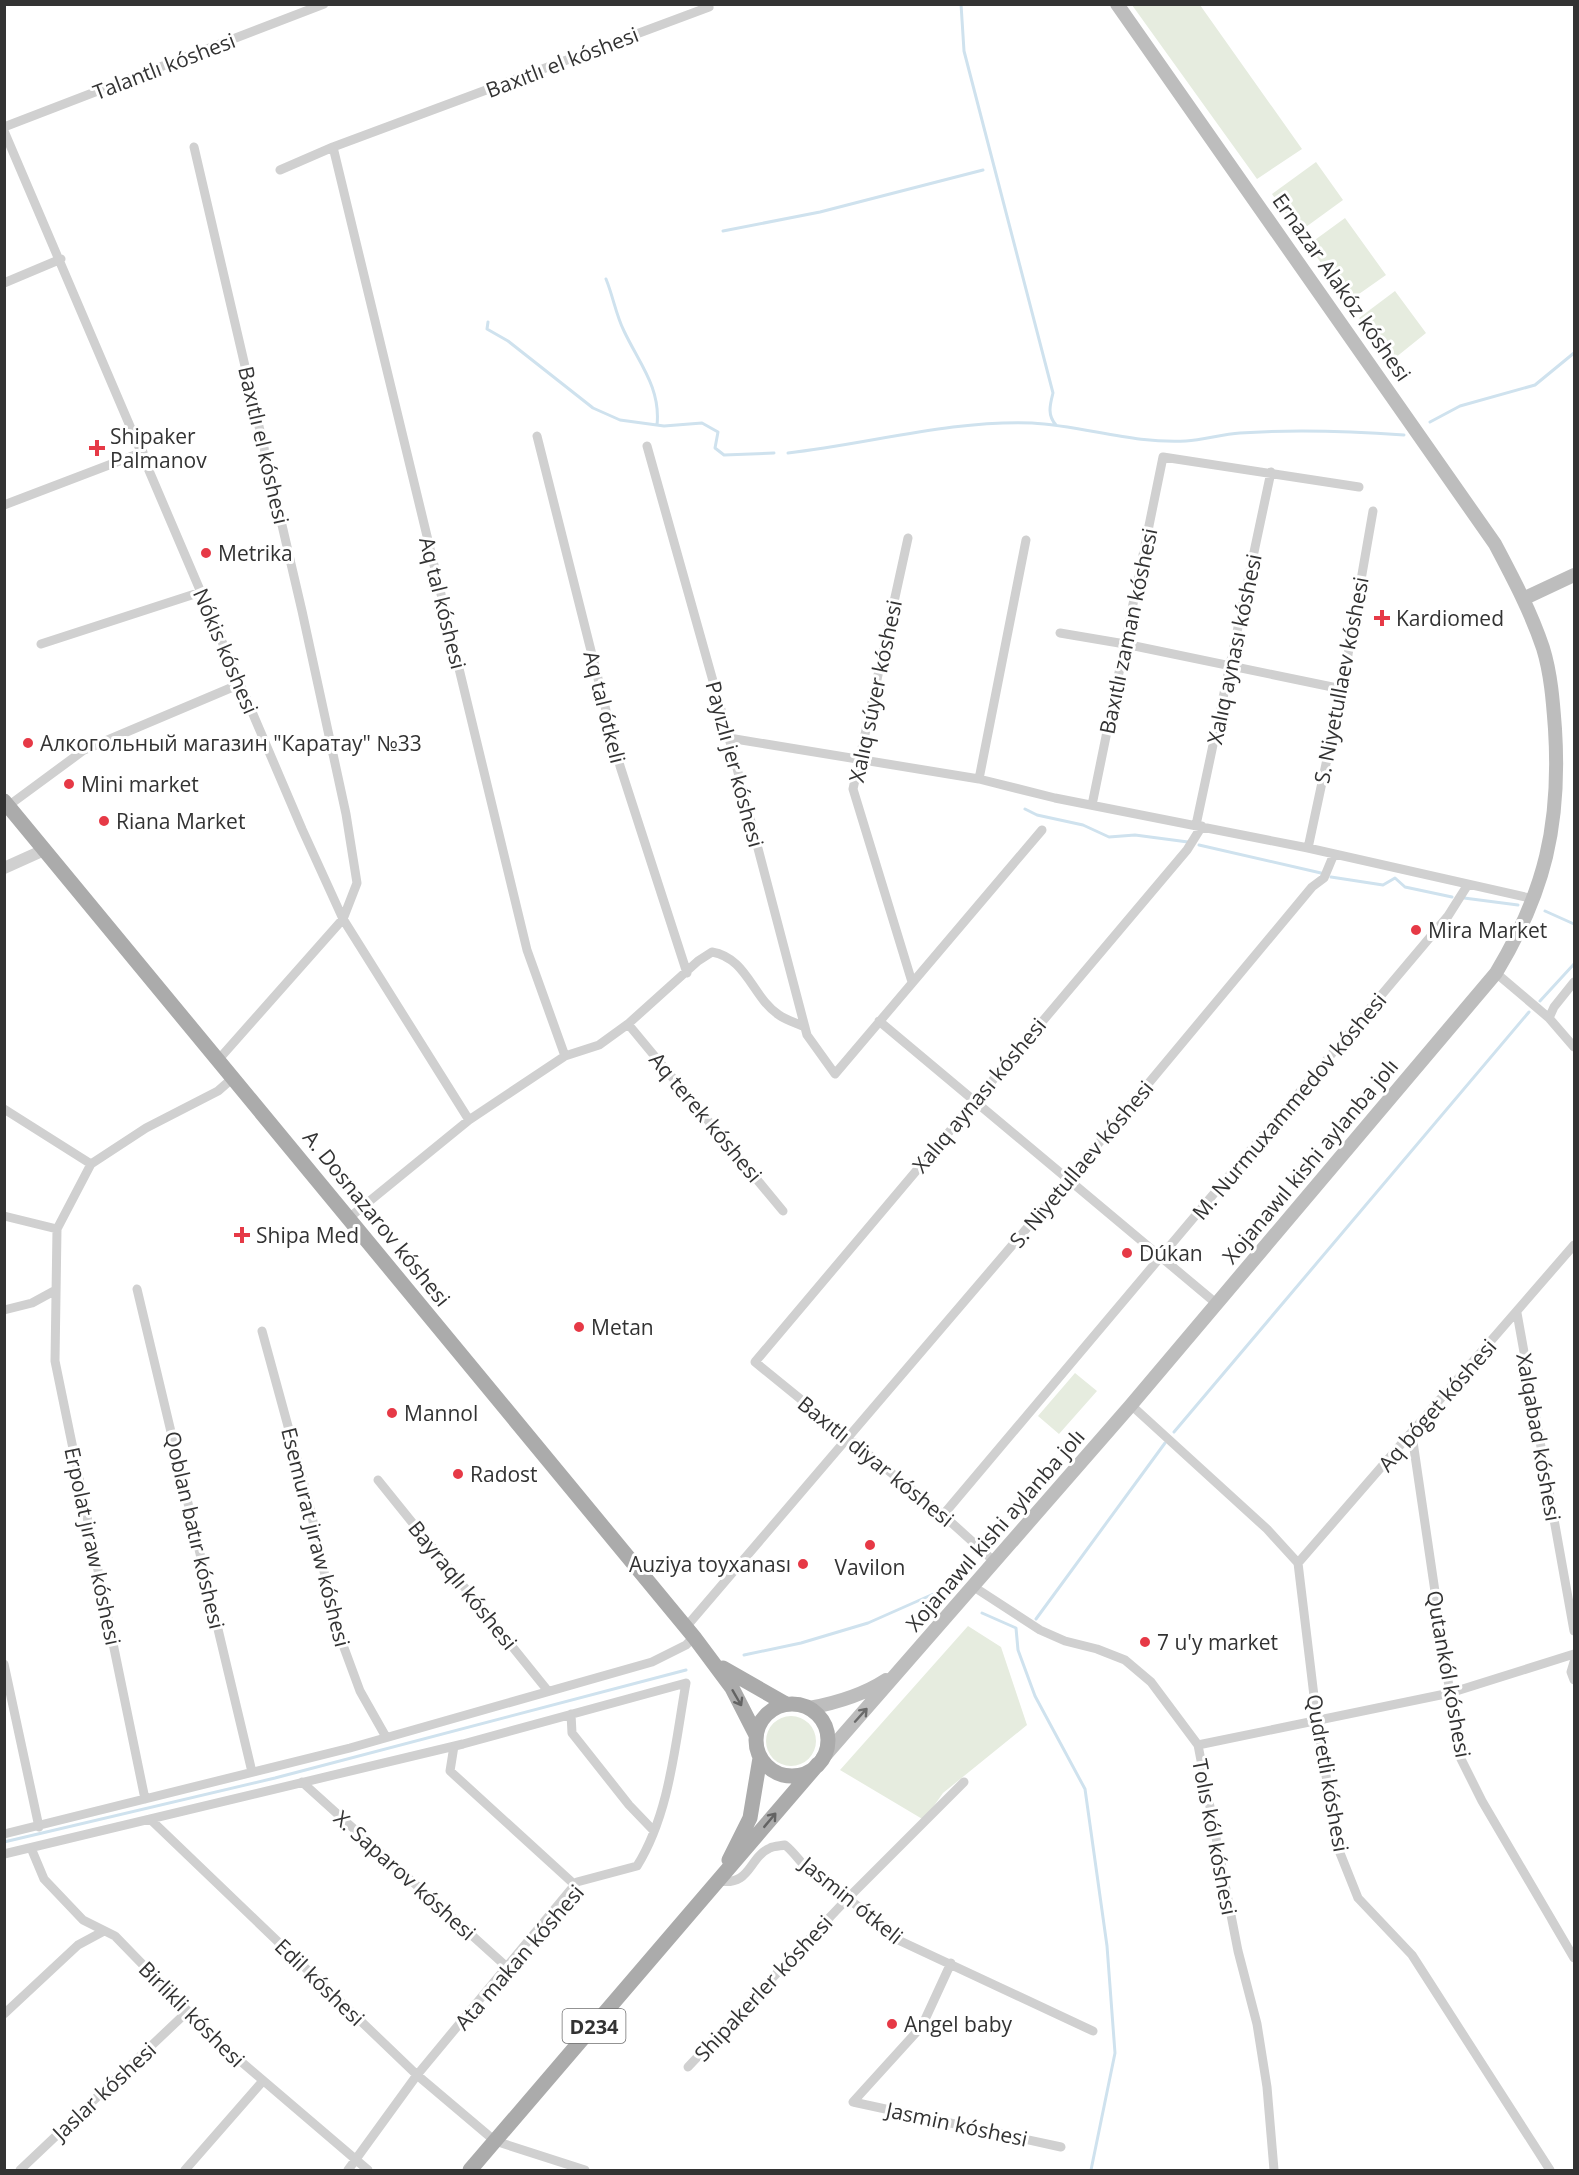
<svg xmlns="http://www.w3.org/2000/svg" width="1579" height="2175" font-family="'Open Sans',sans-serif">
<style>
.grass{fill:#e6ecdf}
.lines{fill:none;stroke-linecap:round;stroke-linejoin:round}
.stream{stroke:#cfe2ee;stroke-width:3}
.minor{stroke:#d0d0d0;stroke-width:9}
.tertiary{stroke:#d0d0d0;stroke-width:12}
.secondary{stroke:#bdbdbd;stroke-width:14}
.primary{stroke:#ababab;stroke-width:15}
.oneway{stroke:#636363}
.oneway2{stroke:#6a6a6a}
.poi-dot{fill:#e63946;stroke:#fff;stroke-width:2}
.labels{text-anchor:middle;dominant-baseline:central;stroke-width:6;stroke-linejoin:round;paint-order:stroke}
.shield{fill:#fff;stroke:#707070;stroke-width:1.5}
.shield-label{font-size:20px;font-weight:bold;fill:#333}
.street-label{font-size:21px;fill:#333;stroke:#fff}
.poi-label{font-size:21px;fill:#333;stroke:#fff;text-anchor:start}
</style>
<rect width="100%" height="100%" fill="#fff"/>
<path class="grass" d="M1132,5h68l102,144 -45,30z
M1316,162l27,38 -44,32 -27,-38z
M1345,218l41,57 -37,26 -41,-56z
M1395,291l31,42 -36,29 -31,-44z
M1075,1373l22,18 -38,43 -21,-18z
M968,1626l33,21 26,78 -84,68 -19,27 -84,-50z
M766 1741a25 25 0 1 1 50 0a25 25 0 1 1-50 0Z"/>
<g class="lines">
<path class="stream" d="M961,4l3,47 89,342c-3,12 -6,22 3,32
M723,231l97,-19 163,-42
M606,279c7,17 10,36 18,52 15,32 37,57 33,94
M488,322l-1,7 21,12 85,67 27,12 44,6 38,-3 16,9 -3,16 9,7 50,-2
M1430,422l30,-16 75,-21 39,-32
M788,453c81,-9 162,-33 244,-30 52,3 102,21 154,18 18,-1 36,-7 54,-8 56,-4 109,-2 164,2
M1025,809l12,6 46,10 26,12 26,-2 53,7
M1199,845l122,28
M1331,877l52,8 12,-7 10,9 47,10
M1464,898l54,7
M1545,911l29,13
M1540,1001l34,-37
M1174,1432l355,-420
M982,1613l34,15 2,22 17,46 50,93 22,157 8,107 -24,117
M1036,1619l129,-176
M744,1655l57,-12 67,-20 79,-35
M4,1842l271,-64 411,-108"/>
<path class="minor" d="M4,127l320,-123
M4,131l298,698 41,90 126,201
M194,147l108,464 44,203 11,69 -14,36 -124,140
M333,147l194,803 38,106
M280,170l53,-23 376,-140 -1,-3
M4,283l57,-24
M537,436l83,330 67,207
M647,446l82,292 78,297 28,39 207,-244
M4,505l139,-53
M908,538l-55,251 59,193
M1060,633l65,11 217,45
M41,644l160,-52
M729,738l250,41 76,19 253,50 226,51
M979,779l47,-239
M1092,805l71,-348 196,30
M8,806l76,-56 156,-66
M1196,825l75,-353
M1308,848l34,-159 31,-178
M1496,973l53,45 25,29
M1549,1018l5,-11 20,-25
M879,1021l338,283
M628,1024l155,187
M4,1109l87,55
M4,1216l53,13
M350,1217l119,-97 96,-64 34,-11 29,-21 70,-63 14,-9c35,6 40,45 67,63 7,5 17,8 26,12
M137,1289l115,483
M4,1310l28,-7 22,-12
M1517,1313l57,318
M262,1331l47,172 27,123 24,65 26,46
M1131,1405l136,124 31,34
M1412,1435l47,320 23,46 92,157
M378,1480l170,211
M943,1515l505,-599 19,-30
M996,1563l-53,-48 -188,-153 432,-512 15,-24
M1298,1563l19,158 21,127 20,50 54,57 138,215
M1298,1563l276,-318
M974,1587l66,43 25,11 32,8 28,11 26,22 47,63 40,206 19,73 10,63 7,83
M686,1627l382,-447 244,-293 12,-9 10,-24
M1574,1662l-3,10 3,8
M4,1664l35,163
M571,1714l1,19 57,72 24,25
M1198,1745l252,-52 124,-39
M454,1746l-4,25 125,114
M302,1782l206,186
M145,1799l-90,-438 2,-132 34,-65 55,-36 72,-37 16,-14
M150,1819l267,256 78,66 90,29
M4,1834l346,-86 302,-86 34,-17 8,-8
M31,1848l13,31 39,41 32,16 102,105 151,129
M4,1854l459,-110 223,-61c-11,61 -16,130 -49,183l-60,16 -160,193 -69,95
M719,1881c32,5 29,-23 51,-33 4,-2 10,-2 15,-3 9,7 14,16 22,23 31,26 60,41 89,71l197,92
M4,2014l74,-69 26,-14
M688,2067l160,-169 116,-116
M853,2102l208,45
M853,2102l69,-76 29,-63
M20,2170l168,-159
M185,2170l77,-88"/>
<path class="tertiary" d="M4,868l40,-18"/>
<path class="secondary" d="M1523,599l51,-24
M809,1708c27,-5 54,-13 77,-28
M822,1759l309,-354 365,-432c49,-81 65,-149 59,-244 -2,-27 -4,-55 -12,-81 -12,-36 -30,-70 -48,-104l-378,-540"/>
<path class="primary" d="M4,801l690,836 38,51 24,47
M723,1668l63,36
M756 1740a36 36 0 1 1 72 0a36 36 0 1 1-72 0Z
M729,1860l21,-42 10,-60
M470,2170l348,-406"/>
</g>
<defs><path id="oneway-shaft" d="M-6 0H5M1.5-3L5.5 0L1.5 3" fill="none" stroke-width="1.6" stroke-linecap="round" stroke-linejoin="round" transform="scale(1.5)"/></defs>
<g class="oneway">
<use href="#oneway-shaft" transform="translate(737 1698) rotate(60)"/>
<use href="#oneway-shaft" transform="translate(770 1820) rotate(-50)"/>
</g>
<use class="oneway2" href="#oneway-shaft" transform="translate(861 1715) rotate(-48)"/>
<g class="poi-dot">
<path d="M94 439h6v6h6v6h-6v6h-6v-6h-6v-6h6z"/>
<circle cx="206" cy="553" r="6"/>
<path d="M1379 609h6v6h6v6h-6v6h-6v-6h-6v-6h6z"/>
<circle cx="28" cy="743" r="6"/>
<circle cx="69" cy="784" r="6"/>
<circle cx="104" cy="821" r="6"/>
<circle cx="1416" cy="930" r="6"/>
<path d="M239 1226h6v6h6v6h-6v6h-6v-6h-6v-6h6z"/>
<circle cx="1127" cy="1253" r="6"/>
<circle cx="579" cy="1327" r="6"/>
<circle cx="392" cy="1413" r="6"/>
<circle cx="458" cy="1474" r="6"/>
<circle cx="870" cy="1545" r="6"/>
<circle cx="803" cy="1564" r="6"/>
<circle cx="1145" cy="1642" r="6"/>
<circle cx="892" cy="2024" r="6"/>
</g>
<g class="labels">
<rect class="shield" x="562.5" y="2009" width="63" height="34" rx="4.5"/>
<g class="shield-label">
<text x="594" y="2026">D234</text>
</g>
<g class="street-label">
<text transform="translate(562 62) rotate(-21)">Baxıtlı el kóshesi</text>
<text transform="translate(164 66) rotate(-21)">Talantlı kóshesi</text>
<text transform="translate(1342 287) rotate(55)">Ernazar Alakóz kóshesi</text>
<text transform="translate(264 445) rotate(77)">Baxıtlı el kóshesi</text>
<text transform="translate(443 603) rotate(76)">Aq tal kóshesi</text>
<text transform="translate(1128 631) rotate(-78)">Baxıtlı zaman kóshesi</text>
<text transform="translate(1234 649) rotate(-78)">Xalıq aynası kóshesi</text>
<text transform="translate(226 651) rotate(67)">Nókis kóshesi</text>
<text transform="translate(1341 680) rotate(-79)">S. Niyetullaev kóshesi</text>
<text transform="translate(875 691) rotate(-78)">Xalıq súyer kóshesi</text>
<text transform="translate(605 707) rotate(76)">Aq tal ótkeli</text>
<text transform="translate(735 764) rotate(75)">Payızlı jer kóshesi</text>
<text transform="translate(979 1095) rotate(-50)">Xalıq aynası kóshesi</text>
<text transform="translate(1289 1106) rotate(-50)">M. Nurmuxammedov kóshesi</text>
<text transform="translate(706 1117) rotate(50)">Aq terek kóshesi</text>
<text transform="translate(1310 1161) rotate(-50)">Xojanawıl kishi aylanba jolı</text>
<text transform="translate(1081 1164) rotate(-50)">S. Niyetullaev kóshesi</text>
<text transform="translate(377 1218) rotate(51)">A. Dosnazarov kóshesi</text>
<text transform="translate(1437 1405) rotate(-49)">Aq bóget kóshesi</text>
<text transform="translate(1539 1437) rotate(80)">Xalqabad kóshesi</text>
<text transform="translate(876 1461) rotate(39)">Baxıtlı diyar kóshesi</text>
<text transform="translate(195 1530) rotate(77)">Qoblan batır kóshesi</text>
<text transform="translate(995 1530) rotate(-49)">Xojanawıl kishi aylanba jolı</text>
<text transform="translate(316 1537) rotate(76)">Esemurat jıraw kóshesi</text>
<text transform="translate(93 1546) rotate(78)">Erpolat jıraw kóshesi</text>
<text transform="translate(463 1585) rotate(51)">Bayraqlı kóshesi</text>
<text transform="translate(1449 1674) rotate(80)">Qutankól kóshesi</text>
<text transform="translate(1328 1773) rotate(80)">Qudretli kóshesi</text>
<text transform="translate(1215 1837) rotate(79)">Tolıs kól kóshesi</text>
<text transform="translate(405 1875) rotate(42)">X. Saparov kóshesi</text>
<text transform="translate(852 1900) rotate(39)">Jasmin ótkeli</text>
<text transform="translate(519 1957) rotate(-49)">Ata makan kóshesi</text>
<text transform="translate(320 1982) rotate(44)">Edil kóshesi</text>
<text transform="translate(763 1988) rotate(-47)">Shipakerler kóshesi</text>
<text transform="translate(192 2014) rotate(45)">Birlikli kóshesi</text>
<text transform="translate(104 2091) rotate(-43)">Jaslar kóshesi</text>
<text transform="translate(957 2124) rotate(12)">Jasmin kóshesi</text>
</g>
<g class="poi-label">
<text x="110" y="436">Shipaker<tspan x="110" dy="24">Palmanov</tspan></text>
<text x="218" y="553">Metrika</text>
<text x="1396" y="618">Kardiomed</text>
<text x="40" y="743">Алкогольный магазин "Каратау" №33</text>
<text x="81" y="784">Mini market</text>
<text x="116" y="821">Riana Market</text>
<text x="1428" y="930">Mira Market</text>
<text x="256" y="1235">Shipa Med</text>
<text x="1139" y="1253">Dúkan</text>
<text x="591" y="1327">Metan</text>
<text x="404" y="1413">Mannol</text>
<text x="470" y="1474">Radost</text>
<text x="791" y="1564" text-anchor="end">Auziya toyxanası</text>
<text x="870" y="1567" text-anchor="middle">Vavilon</text>
<text x="1157" y="1642">7 u'y market</text>
<text x="904" y="2024">Angel baby</text>
</g>
</g>
<rect width="1579" height="2175" fill="none" stroke="#333333" stroke-width="12"/>
</svg>
